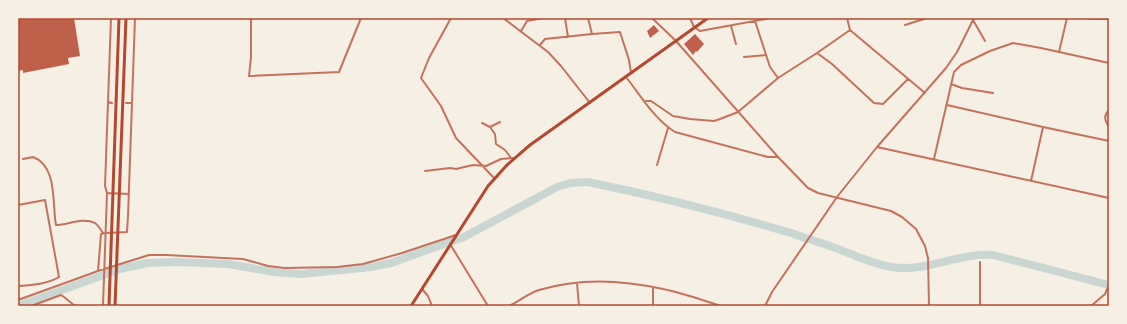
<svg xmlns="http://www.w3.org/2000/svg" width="1127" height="324" font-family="'Asap Condensed',sans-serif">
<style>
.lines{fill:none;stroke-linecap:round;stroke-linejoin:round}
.river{stroke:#c9d6d2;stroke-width:8}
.building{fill:#bf614a}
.minor{stroke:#c5725c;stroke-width:2}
.tertiary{stroke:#c5725c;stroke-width:2}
.primary{stroke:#b5482f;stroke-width:3}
.trunk{stroke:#b5482f;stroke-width:3}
.neatline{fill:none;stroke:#b5482f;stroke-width:1.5}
</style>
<rect width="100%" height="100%" fill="#f6efe4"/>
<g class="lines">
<path class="river" d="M18,306l102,-37 27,-6 29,-1 52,2 46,8 27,2 70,-7 20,-4 73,-26 93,-50 13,-4 18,-1c68,14 136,31 203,51 17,6 35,11 52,18 16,6 31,13 48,16 35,6 68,-15 102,-12l116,30"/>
</g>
<path class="building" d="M18,18h56l6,38 -12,2 1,6 -46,9v-3l-5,1z
M654,25l5,6 -9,7 -3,-7z
M695,34l9,10 -7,8 -1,-1 -3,4 -9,-11z"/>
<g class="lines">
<path class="minor" d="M111,18l-6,168 2,7 22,1
M251,18v39l-2,19 90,-4 22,-54
M451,18l-22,40 -8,20 20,28 15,32 38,40
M503,18l45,34 13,14 29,37
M565,18l3,19
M690,18l4,9 6,4 71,-13
M847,18l3,12 75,63
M1078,18l31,1
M973,20l12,21
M755,21l15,46 8,11
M905,25l22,-7
M731,26l5,18
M521,31l6,-10 16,-3
M592,34l28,-2 9,28 2,13
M540,45l5,-6 47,-5 -4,-16
M1059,52l8,-34
M817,53l15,11 42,39 9,1 25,-25
M744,57l22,-2
M626,77c15,19 28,42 49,55l93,25h10
M951,84l11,4 31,5
M646,101h5l22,15 17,3 24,2 6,-2 18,-7 40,-34 39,-25 33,-23
M108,102l4,1
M126,103h6
M947,105l96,22 66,14
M1109,110c-6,6 -4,11 0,17
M500,122l-10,5 5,7 1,10 9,6 6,8
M482,123l8,4
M877,147l232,51
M23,159l10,-2c25,9 19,48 23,68 12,0 26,-8 39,-2 3,2 6,7 8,10
M934,159l20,-87 7,-7 29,-14 23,-8 28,5 68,15
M657,165l11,-37
M425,171l25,-3 6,1 17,-4 13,1 15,-7 13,-1
M1031,181l12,-54
M18,205l27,-5 14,77c-11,7 -27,8 -41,9
M450,244l38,62
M98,271l3,-37 4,-1 22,-1 1,-16 7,-198
M577,283l2,23
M653,287v19
M422,289l6,7 4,10
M18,300l80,-29 51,-16h17l77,4 25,7 17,2 52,-1 26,-3 39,-11 54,-18
M31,306l30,-11 3,2 11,9
M103,306l4,-113
M509,306c10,-5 20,-13 30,-16 39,-12 84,-10 124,-1 20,4 39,11 58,17
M765,306l7,-14 65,-95 40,-50 69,-79 11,-16 17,-34
M980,306v-44
M1091,306l14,-12 4,-9"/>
<path class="tertiary" d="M652,18l24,23 102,116 30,31 10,5 73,18 11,6 14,12 9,17 3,12 1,48"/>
<path class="primary" d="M411,306l77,-120 19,-21 23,-20 178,-127"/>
<path class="trunk" d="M109,306l10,-288
M115,306l11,-288"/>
</g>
<rect width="1127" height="324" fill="none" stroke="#f6efe4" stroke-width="38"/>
<rect x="19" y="19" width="1089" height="286" class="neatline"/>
</svg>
